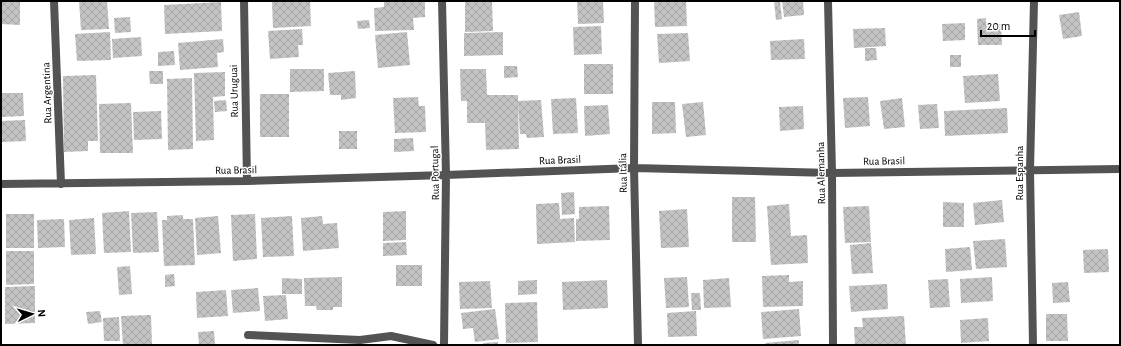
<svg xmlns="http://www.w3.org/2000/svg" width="1121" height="346" font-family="'Alegreya Sans',sans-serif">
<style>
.building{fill:url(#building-cross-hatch)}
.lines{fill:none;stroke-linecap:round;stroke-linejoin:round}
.minor{stroke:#535353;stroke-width:8}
.labels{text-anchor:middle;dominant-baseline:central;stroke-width:3;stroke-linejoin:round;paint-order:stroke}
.street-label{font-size:11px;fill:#000;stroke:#fff}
</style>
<defs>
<pattern id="building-cross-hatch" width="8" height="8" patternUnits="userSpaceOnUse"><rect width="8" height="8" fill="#c3c3c3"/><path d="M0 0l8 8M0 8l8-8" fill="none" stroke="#a6a6a6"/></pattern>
</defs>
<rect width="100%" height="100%" fill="#fff"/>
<path class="building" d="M1,1h19v24l-19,-1z
M79,1h28l2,28 -28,1z
M310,1l1,25 -38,2 -1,-26z
M384,1h41v16l-12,1 1,12 -39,1 -1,-23 10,-1z
M465,1h27l1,30 -28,1z
M577,1h26l1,22 -26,1z
M654,1h32l1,25 -32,1z
M774,1h6l2,18 -6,1z
M782,1h21l1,14 -20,2z
M221,2l1,29 -57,3 -1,-29z
M1079,12l3,24 -19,3 -4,-24z
M130,17l1,15 -16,1 -1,-15z
M986,18v6h15l1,21h-24l-1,-26z
M369,20l1,8 -12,1 -1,-8z
M965,23v17l-22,1 -1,-17z
M601,26l1,28 -28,1 -1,-28z
M885,28l1,18 -32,2 -1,-19z
M302,29l1,16h-5l1,12 -29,2 -2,-28z
M110,32l1,28 -34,1 -2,-27z
M407,32l3,33 -32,3 -3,-33z
M503,32v23l-39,1v-23z
M688,33l2,28 -31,2 -2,-29z
M141,37l1,19 -29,2 -1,-19z
M223,39l1,13 -7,1 1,14 -38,3 -2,-27z
M804,39l1,20 -34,1 -1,-19z
M865,48h11l1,12 -12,1z
M174,51l1,14 -17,1v-14z
M950,55h11v12h-11z
M584,64h29v30h-29z
M504,66h13l1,11 -14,1z
M290,69h34v22l-34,1z
M460,69h26l1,26h31v6l23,-1 3,37 -17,1 -1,-4h-6l-2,-31 1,46 -33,1 -1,-27h-18v-22h-6z
M149,71h14v13h-13z
M355,71l1,27 -15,2v-5h-11l-2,-22z
M225,72v24l-12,1 1,43 -18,1 -2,-68z
M998,74l2,27 -35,2 -2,-27z
M96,75l2,66h-10v10l-24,1 -1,-76z
M192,78l1,71 -25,1 -1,-71z
M1,93h22l1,23 -23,1z
M260,94h29v43h-29z
M418,97l1,9h6l1,26 -31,1 -2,-35z
M868,97l2,29 -25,2 -2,-30z
M576,98l2,35 -25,1 -2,-35z
M902,98l3,29 -21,2 -4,-28z
M226,100l1,11 -12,1 -1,-11z
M652,102h23l1,31 -24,1z
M703,102l3,33 -20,2 -4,-33z
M131,103l2,50h-33l-1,-49z
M937,104l2,24 -19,1 -2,-24z
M608,105l2,29 -25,2 -1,-30z
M803,106l1,23 -24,2 -1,-24z
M1007,108l1,25 -63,3 -1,-25z
M161,111l1,28 -28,1 -1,-28z
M25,120l1,21 -25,1v-21z
M339,131h18v18h-18z
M413,138l1,13 -20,1v-13z
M574,192l1,22 -13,1 -1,-22z
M732,197h23l1,45h-24z
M1002,200l2,22 -29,3 -2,-22z
M943,202l21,1v24h-21z
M559,203l1,16 14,-1 1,24 -38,2 -1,-40z
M789,204l2,32 16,-1 1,28 -37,2 -4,-59z
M609,206l1,34 -34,1v-22h3v-12z
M869,206l2,36 -26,1 -2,-36z
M687,209l2,38 -28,1 -2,-37z
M129,211l2,41 -27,1 -2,-40z
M406,211v29l-23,1v-29z
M157,212l2,40 -26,1 -2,-40z
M6,214h28v34h-28z
M255,214l2,45 -24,2 -2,-46z
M183,215v4h10l2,46 -31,1 -2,-46h5v-4z
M218,216l3,37 -24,2 -2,-37z
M292,216l2,40 -31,1 -2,-39z
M322,216l1,8 14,-1 2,25 -36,3 -2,-33z
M94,218l2,36 -25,1 -2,-35z
M64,219l1,28 -27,1 -1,-28z
M1005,239l2,28 -31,2 -3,-28z
M406,242l1,13 -24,1v-13z
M871,243l2,30 -21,1 -2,-29z
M970,247l2,23 -26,2 -1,-23z
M1108,249l1,23 -25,1 -1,-23z
M6,251h28v33l-28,1z
M396,265h26v21h-26z
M130,266l2,28 -13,1 -2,-28z
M174,274l1,12 -10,1v-12z
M789,275v7l14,-1v25l-40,1 -1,-31z
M342,277v30h-9v3h-16l-1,-4h-11l-1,-28z
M687,277l2,30 -23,1 -2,-30z
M992,277l1,24 -32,2 -1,-24z
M282,278l20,1v15h-20z
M729,278l2,29 -27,1 -1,-28z
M948,279l2,28 -20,1 -2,-28z
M537,280v14l-19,1v-14z
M607,280l1,28 -45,2 -1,-28z
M490,281l2,27 -32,1 -1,-27z
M1068,282l2,20 -17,1 -1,-20z
M887,284l1,25 -37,3 -2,-26z
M35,286v37l-30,1v-37z
M258,288l2,23 -27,2 -2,-23z
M226,290l2,26 -31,2 -1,-26z
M691,293h9l1,17h-9z
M286,295l2,24 -23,2 -2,-25z
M537,302l1,40 -32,1 -1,-40z
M495,309l4,30 -24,3 -2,-14 -10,1 -2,-16z
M799,309l2,27 -38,3 -2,-27z
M100,311l2,11 -14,2 -2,-12z
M696,311l1,25 -29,1 -1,-24z
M1046,314h21l1,27h-22z
M151,315l1,30h-29l-2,-29z
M904,316l2,29h-51l-1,-18h9l-1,-9z
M119,317l1,24h-16l-1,-23z
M988,318l1,23 -28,2 -1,-23z
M214,331l1,14h-16l-1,-13z
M799,340v5h-33l-1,-2z
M498,342v3h-15v-2z"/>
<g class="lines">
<path class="minor" d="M54,1l7,183
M244,1l3,180
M442,1l4,174 -2,170
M635,1l-1,167 4,177
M828,1l4,172 1,172
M1,184l246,-3 199,-6 188,-7 198,5 288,-4
M248,335l112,5 31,-4 42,9
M1033,345l-3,-175 4,-169"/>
</g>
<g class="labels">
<g class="street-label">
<text transform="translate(234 91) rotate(-91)">Rua Uruguai</text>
<text transform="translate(47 93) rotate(-92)">Rua Argentina</text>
<text transform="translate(560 160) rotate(-2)">Rua Brasil</text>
<text transform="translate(884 161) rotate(-1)">Rua Brasil</text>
<text transform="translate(236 170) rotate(-1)">Rua Brasil</text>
<text transform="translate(435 173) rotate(-91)">Rua Portugal</text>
<text transform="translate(623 173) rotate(-91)">Rua Itália</text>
<text transform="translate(821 173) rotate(-91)">Rua Alemanha</text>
<text transform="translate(1019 173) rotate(-90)">Rua Espanha</text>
</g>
</g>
<rect width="1121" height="346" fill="none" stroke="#000000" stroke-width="4"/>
<g transform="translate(32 314) rotate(85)" stroke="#ffffff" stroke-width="3" paint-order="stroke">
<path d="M0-3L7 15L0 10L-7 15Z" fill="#000000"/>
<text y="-6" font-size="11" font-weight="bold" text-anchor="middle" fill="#000000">N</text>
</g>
<path d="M981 30v6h54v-6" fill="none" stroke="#000000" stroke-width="2"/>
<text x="987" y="30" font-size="12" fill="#000000" stroke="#ffffff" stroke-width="3" paint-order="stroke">20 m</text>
</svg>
